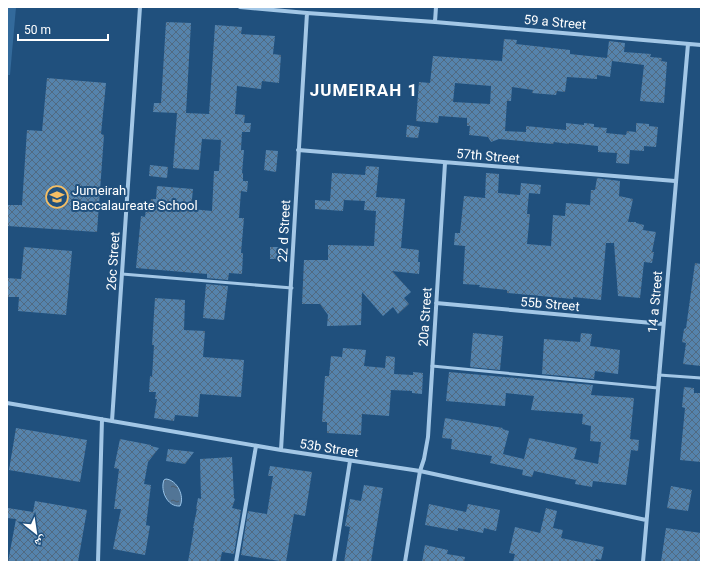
<svg xmlns="http://www.w3.org/2000/svg" width="708" height="569" font-family="Roboto,'Noto Naskh Arabic',sans-serif">
<style>
.grass{fill:#336a9b}
.water{fill:url(#water-ripples);stroke:#97c3e8}
.building{fill:url(#building-cross-hatch);fill-rule:evenodd}
.lines{fill:none;stroke-linecap:round;stroke-linejoin:round}
.lane{stroke:#a3c7e6;stroke-width:3}
.street{stroke:#a3c7e6;stroke-width:4}
.labels{text-anchor:middle;dominant-baseline:central;stroke-width:4;stroke-linejoin:round;paint-order:stroke}
.street-label{font-size:13px;fill:#fff;stroke:#20507d}
.poi-label{font-size:13px;fill:#fff;stroke:#20507d;text-anchor:start}
.district-label{font-size:17px;font-weight:bold;letter-spacing:1px;fill:#fff;stroke:#20507d}
</style>
<defs>
<pattern id="water-ripples" width="26" height="14" patternUnits="userSpaceOnUse"><rect width="26" height="14" fill="#527596"/><path d="M2 4q2-2 4 0t4 0M15 11q2-2 4 0t4 0" fill="none" stroke="#4f5e6d"/></pattern>
<pattern id="building-cross-hatch" width="8" height="8" patternUnits="userSpaceOnUse"><rect width="8" height="8" fill="#5583ac"/><path d="M0 0l8 8M0 8l8-8" fill="none" stroke="#516a81"/></pattern>
</defs>
<rect width="100%" height="100%" fill="#20507d"/>
<path class="grass" d="M7,7h9l-6,68h-3z"/>
<path class="water" d="M166,479c11,1 19,17 14,27 -13,1 -20,-16 -16,-26z"/>
<path class="building" d="M166,22l25,1 -5,90 23,1 6,-89 27,2 -1,7 34,2 -2,18 8,1 -2,28 -17,-2 -1,8 -24,-3 -2,28 10,1 -1,8h7l-1,9h-8l-1,18h3l-2,23h1v8h5l-1,11 -6,-1 -2,27h5l-3,35h2l-1,21 -13,-1 -1,7 -21,-2v-4l-71,-6 5,-52 4,1 1,-9h4l1,-9h5l1,-13 36,3 -2,20 21,2 2,-40h5l2,-31 -19,-1 -3,31 -26,-2 4,-55 -24,-1 1,-9h7z
M504,39l13,1 -1,4 54,6v4l37,4 2,-17 16,2 -1,9 27,2 -1,3 12,1 -1,3 6,1 -3,41 -24,-2 4,-36 -32,-4 -2,16 -13,-2v4l-30,-2 -2,15 -8,-1 -1,4 -24,-2 1,-3 -21,-3 -1,14h-4l-2,30 21,1v-6l40,4v-7l18,2v-2l10,1v3l13,1 -1,5 20,2 1,-4 9,1v-9l13,1v2l9,1 -2,20 -12,-1v5l-14,-1 -1,14 -13,-1 1,-10 -19,-1v-6l-29,-3v1l-15,-2 -1,2 -54,-5 -8,3 -3,-5 -19,-2 1,-9h-3v-8l-28,-2 -1,7 -22,-2 3,-39 11,1 3,-27 69,5zM455,83l36,3 -1,18 -37,-2z
M47,78l59,5 -5,51 3,1 -7,97 -90,-6v-21h15l5,-75 15,1z
M407,125l13,2 -2,11 -12,-1z
M266,150l12,1 -2,21 -12,-2z
M150,165l18,2 -1,11 -18,-2z
M366,166l13,1 -3,30 29,2 -4,49 18,2 -1,12h2l-1,12 -27,-3 19,21 -7,6 5,6 -11,10 -5,-7 -10,9 -21,-24 -1,33 -34,1 1,-11 -8,-11h-18l2,-44h24v-15l46,1 2,-35 -12,-1 1,-9 -21,-1 -1,11 -28,-2v-9l15,1 2,-28 33,2z
M486,173l13,1 -1,19 22,2 1,-12 20,2 -1,9 -11,-1 -2,21h3l-3,30 24,2 2,-31 12,1 1,-13 24,2 1,-15h4l2,-12 23,3 -1,15 14,3 -5,23h8v1l8,2 -1,5 13,2 -4,20h2l-2,11 -8,-1 -4,36 -22,-2 -4,-53h-8l-5,57 -28,-3v2l-66,-6v-3l-28,-3 1,-2 -17,-1 2,-38 -11,-1 1,-12h5l4,-37 21,2z
M24,247l48,4 -6,64 -48,-4 1,-14h-12v-19l14,1z
M270,247h13v12h-13z
M695,263l6,1v102l-18,-2 3,-21 -4,-1 2,-13 2,-1z
M206,284l22,2 -4,34 -21,-2z
M155,298l30,2 -1,30 21,1 -2,26 41,3 -3,37 -41,-3 -2,23 -23,-2 -1,6 -20,-3 3,-19h-2l1,-7h-7l1,-16 2,1 2,-32h-2z
M473,333l30,3 -3,34 -30,-3z
M581,333l11,1 -2,12 30,4 -2,24 -23,-3 -1,8 -52,-5 2,-35 36,3z
M343,348l23,2 -2,16 21,2 1,-12 9,1 -1,17 19,1v-3l10,1 -1,21 -10,-1v-2l-21,-1 -2,26 -27,-2 -1,21 -34,-2v-11h-5l3,-46h4l2,-20 11,1z
M449,372l144,13 -2,10 43,3 -4,41 9,1 -1,11 -7,-1 -5,35 -33,-4 -1,6 -17,-3 1,-4 -42,-9 -2,6 -10,-2 1,-5 -33,-7 2,-7 -41,-7 1,-10 -10,-1 3,-20 58,10 -1,1 7,2 -6,23 21,5 5,-21 48,10 -3,11 24,5 3,-22 -11,-1 1,-15 -9,-2 1,-10 -52,-4 3,-14 -28,-3 -1,13 -59,-5z
M684,387l10,1v5h7v69l-21,-2 5,-52 -3,-1z
M16,428l71,12 -7,42 -71,-12z
M120,439l31,6v1l8,2 -11,14 -4,22 7,1 -5,40 4,1 -5,29 -32,-6 8,-40h-7l5,-40 -5,-1z
M168,449l26,3 -9,12 -19,-3z
M232,457l2,41 1,1 -3,9 9,2 -7,44 -12,-2 -2,10h-32l6,-34h-1l4,-19h-1l2,-11 3,1 -1,-40z
M270,466l42,6 -7,44 -11,-2 -8,48 -45,-7 7,-44 19,3 6,-38h-5z
M364,485l19,3 -9,54 -3,20h-27l6,-35 -5,-1 5,-27 11,2z
M671,486l21,4 -4,21 -21,-3z
M35,501l52,9 -9,52h-70l8,-43 -9,-1 1,-10 25,4z
M429,504l37,8 2,-8 32,6 -4,21 -12,-3 -1,5 -25,-5v3l-33,-6z
M546,508l11,3 -4,17 10,2 -2,8 43,9 -3,13 -5,-1 -1,3h-82l2,-8 -6,-1 6,-26 25,6z
M666,528l35,5v29h-40z
M425,545l23,5 -1,4 18,3 -1,5h-42z"/>
<g class="lines">
<path class="lane" d="M122,274l170,14
M432,366l226,22
M659,375l42,3"/>
<path class="street" d="M240,7l67,6 128,9 266,23
M435,22l1,-15
M298,150l377,31
M436,303l227,21
M7,403l274,47 139,21 226,49
M112,421l28,-414
M281,450c10,-145 17,-291 26,-437
M98,562l4,-143
M236,562l20,-116
M334,562l16,-101
M405,562l15,-91 4,-12 4,-22 17,-274
M643,562l45,-518"/>
</g>
<defs>
<g id="school-ring" transform="scale(1.15)"><circle r="9.5" fill="#20507d" stroke="#f4be64" stroke-width="1.5"/><path d="M0-5L7-2L0 1L-7-2ZM-4 1L0 2.5L4 1V4Q0 6-4 4Z" fill="#f4be64"/></g>
</defs>
<g fill-rule="evenodd">
<use href="#school-ring" x="57" y="197"/>
</g>
<g class="labels">
<g class="street-label">
<text transform="translate(555 22) rotate(5)">59 a Street</text>
<text transform="translate(488 156) rotate(5)">57th Street</text>
<text transform="translate(284 231) rotate(-87)">22 d Street</text>
<text transform="translate(113 261) rotate(-86)">26c Street</text>
<text transform="translate(655 302) rotate(-85)">14 a Street</text>
<text transform="translate(550 304) rotate(5)">55b Street</text>
<text transform="translate(425 317) rotate(-86)">20a Street</text>
<text transform="translate(329 448) rotate(9)">53b Street</text>
</g>
<g class="poi-label">
<text x="72" y="190">Jumeirah<tspan x="72" dy="15">Baccalaureate School</tspan></text>
</g>
<g class="district-label">
<text x="364" y="90">JUMEIRAH 1</text>
</g>
</g>
<rect width="708" height="569" fill="none" stroke="#ffffff" stroke-width="16"/>
<g transform="translate(36 533) rotate(150)" stroke="#20507d" stroke-width="3" paint-order="stroke">
<path d="M0-3L7 15L0 10L-7 15Z" fill="#ffffff"/>
<text y="-6" font-size="11" font-weight="bold" text-anchor="middle" fill="#ffffff">ش</text>
</g>
<path d="M18 34v6h90v-6" fill="none" stroke="#ffffff" stroke-width="2"/>
<text x="24" y="34" font-size="12" fill="#ffffff" stroke="#20507d" stroke-width="3" paint-order="stroke">50 m</text>
</svg>
